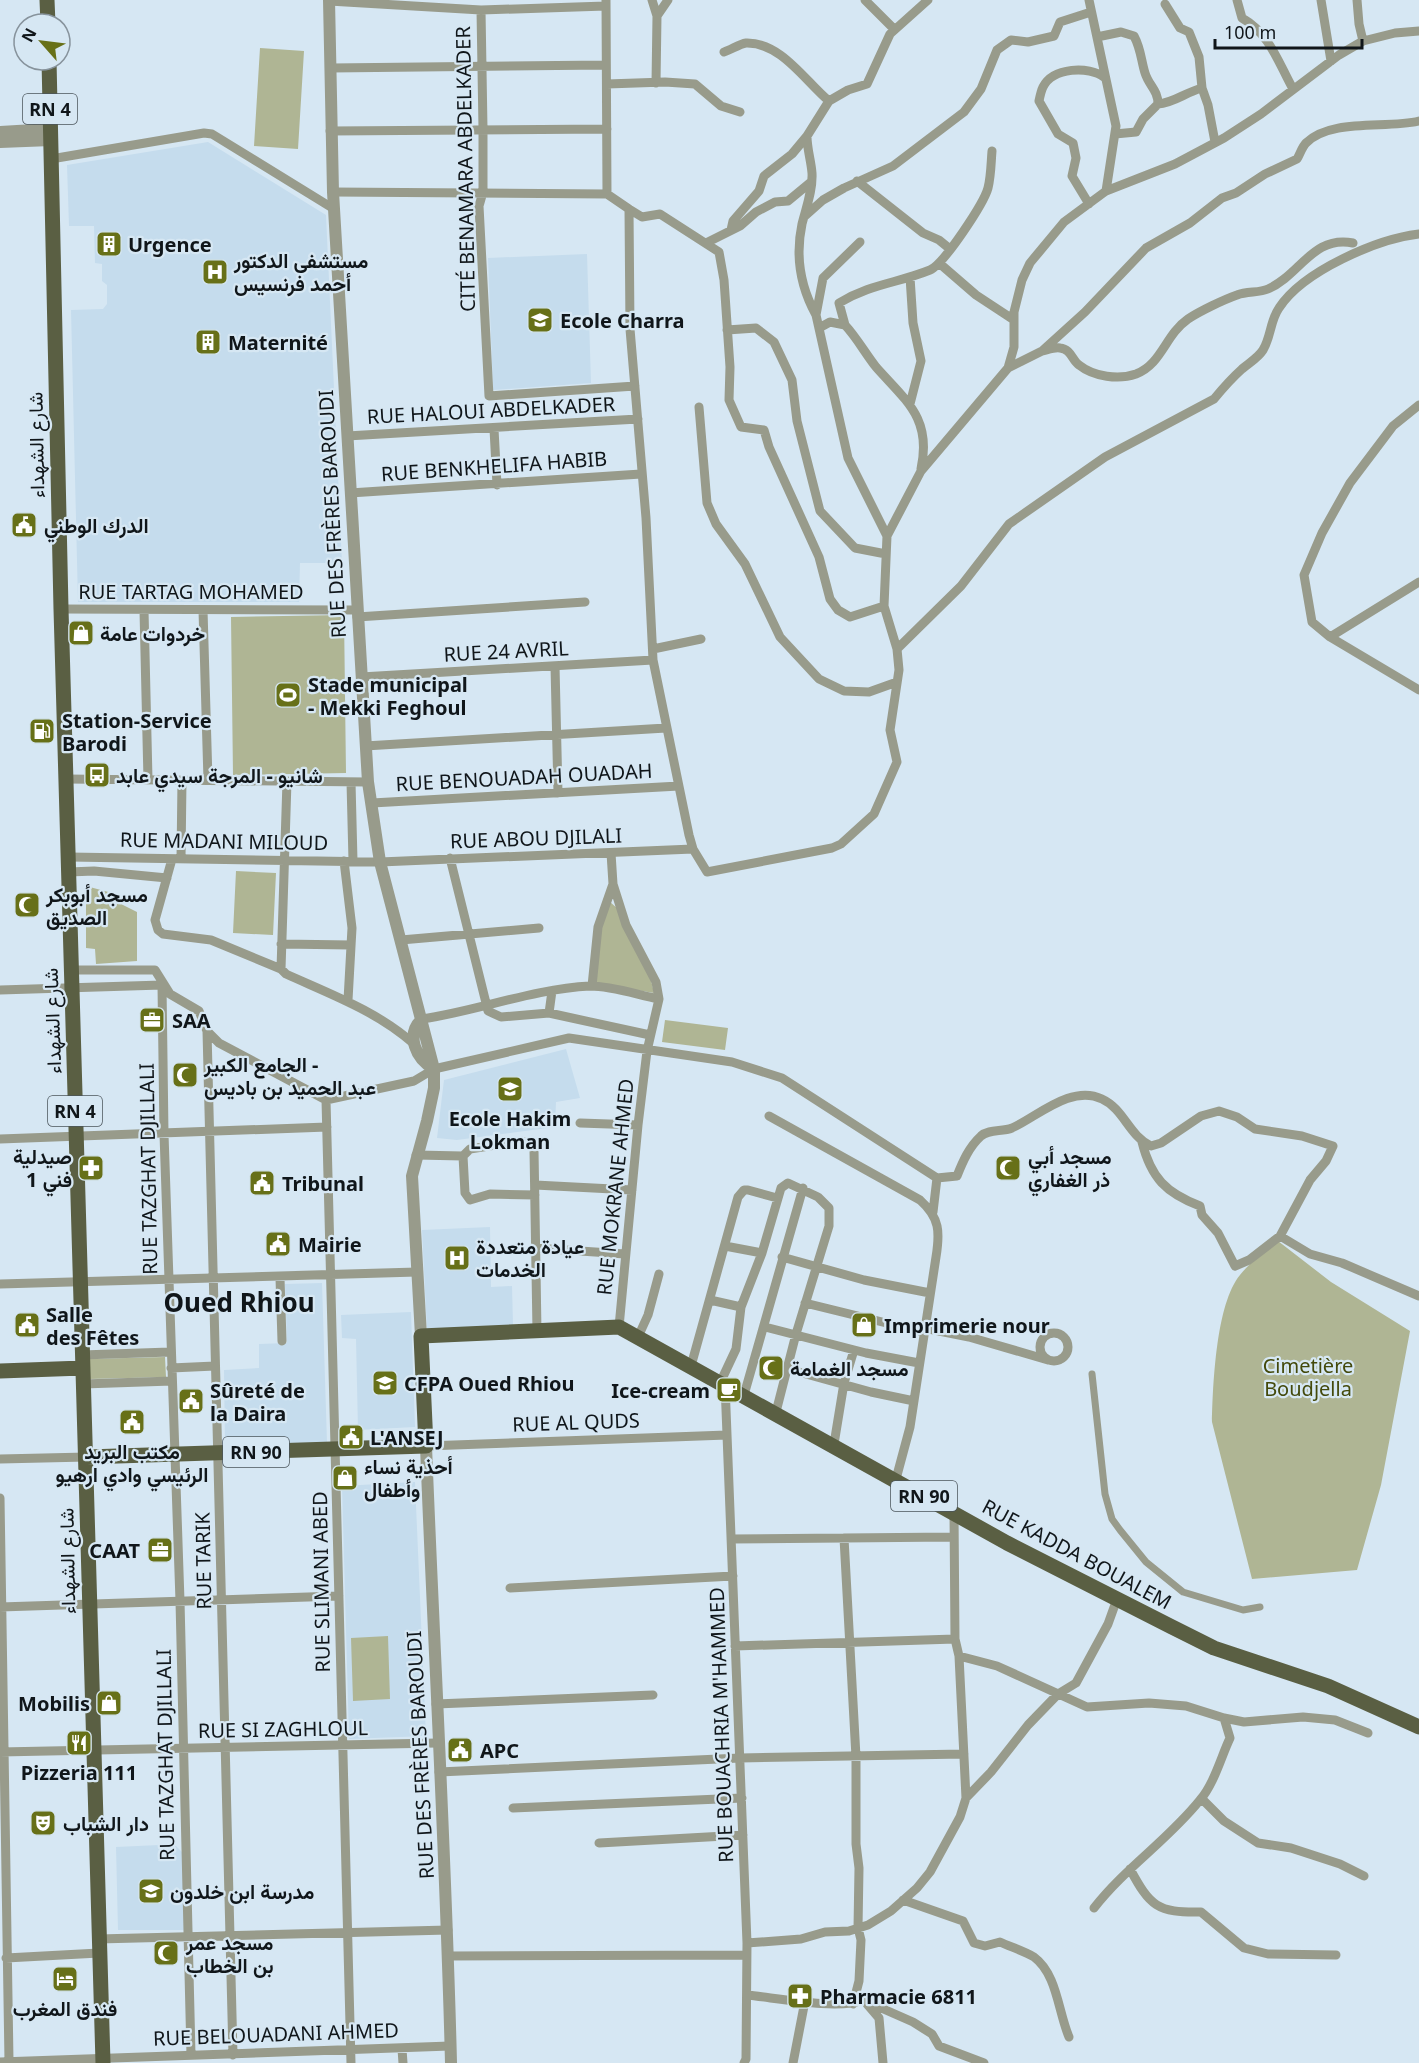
<svg xmlns="http://www.w3.org/2000/svg" width="1419" height="2063" font-family="'Noto Sans',Vazirmatn,sans-serif">
<style>
.built{fill:#c5dced}
.green{fill:#afb594}
.lines{fill:none;stroke-linecap:round;stroke-linejoin:round}
.pedestrian{stroke:#989b8b;stroke-width:7}
.minor{stroke:#989b8b;stroke-width:9}
.tertiary{stroke:#989b8b;stroke-width:12}
.primary{stroke:#5a5f43;stroke-width:15}
.labels{text-anchor:middle;dominant-baseline:central;stroke-width:4.5;stroke-linejoin:round;paint-order:stroke}
.shield{fill:#d6e7f3;stroke:#4b555b;stroke-width:1.5}
.shield-label{font-size:18px;font-weight:bold;fill:#10161a}
.street-label{font-size:20px;fill:#10161a;stroke:#d6e7f3}
.poi-label{font-size:20px;font-weight:bold;fill:#10161a;stroke:#d6e7f3;text-anchor:start}
.park-label{font-size:20px;fill:#43490b;stroke:#d6e7f3}
.district-label{font-size:26px;font-weight:bold;fill:#10161a;stroke:#d6e7f3}
</style>
<rect width="100%" height="100%" fill="#d6e7f3"/>
<path class="built" d="M208,142l118,73 16,348h-42l-1,39h-221l-7,-292 32,-1 4,-5v-19l-5,-4v-17l-7,-1 -1,-37h-25l-2,-61z
M587,254l4,129 -98,7 -5,-132z
M566,1049l14,49 -24,4 -1,25 -98,13 -20,-2 7,-58z
M490,1227l1,60 21,-1 1,39 -86,4 -5,-99z
M322,1283l5,160 -102,3 -1,-76 35,-2v-24l28,-1 -2,-59z
M411,1312l4,115 -57,3 -2,-91 -14,-1 -1,-23z
M415,1482l11,254 -77,3 -7,-253z
M159,1845l17,1 7,7 2,77h-67l-2,-83z"/>
<path class="green" d="M260,48l44,3 -6,98 -44,-3z
M344,615l2,158 -113,2 -2,-158z
M236,871l40,2 -3,62 -40,-2z
M86,886l26,7 -1,6 26,13v49l-41,3 -1,-15 -9,-1z
M610,902l7,6 34,72 3,13 -59,-10 6,-57z
M665,1020l63,8 -3,22 -63,-8z
M1278,1241l53,41 79,49 -29,154 -24,85 -105,9 -40,-157c1,-38 4,-118 28,-147 10,-13 25,-23 38,-34z
M165,1357l1,20 -76,2 -1,-20z
M388,1636l2,63 -37,2 -2,-63z"/>
<g class="lines">
<path class="pedestrian" d="M1092,1374l13,120 7,25 8,11 26,32 37,30 60,18 17,-3"/>
<path class="minor" d="M606,0l1,194
M652,0l5,16 -1,67
M865,0l29,29
M1089,0l27,126 -10,65
M1237,0l5,18c28,16 36,44 51,71
M1321,0l10,61
M1357,0l2,24 4,17
M329,1l152,9 125,-4
M1165,4l15,24 9,4 10,25 3,31 6,17 7,37
M481,10l2,119v63l-4,14 10,190 146,-10
M657,16l11,-16
M1097,37l24,-5 13,4c7,13 7,24 11,37 4,13 13,17 13,31l-15,15 -7,13 -21,2
M724,52c7,-2 15,-8 22,-9 35,-1 59,38 83,58
M331,68l275,-3
M607,84l58,-2 30,2 26,22 19,6
M1158,104c16,-1 28,-12 44,-16
M330,131l277,-2
M807,136c0,13 4,24 5,37 1,17 -6,35 -10,51 -7,33 -2,62 14,91
M51,159l153,-26 8,1 122,75
M857,181l66,52 16,7 11,9
M333,192l274,2 22,15 1,120 16,189 7,142 36,175 4,14 14,23 125,-24 9,-4 33,-30 23,-52 -7,-32 9,-60 -2,-21 -13,-43 3,-70 34,-65 87,-103 6,-21v-35l8,-32 8,-17 34,-41 42,-31 69,-27 49,-26 37,-24 78,-59 24,-14 32,-8 24,-2
M1089,204l-17,-28 4,-18 -3,-15 -15,-9 -19,-33c1,-5 2,-10 4,-14 10,-20 46,-21 61,-10
M629,209l13,8 18,-3 59,38 5,28 6,87 -1,33 12,27 23,3 5,17 50,110 11,42 8,11 12,7 34,-11
M805,216l18,-16 21,-12 49,-22 71,-54 17,-23 16,-39 14,-10 17,2 26,-6 6,-14 31,-10
M731,230l2,-9 26,-30 5,-15 28,-22 15,-18 22,-35 19,-11 19,-6 23,-50 38,-34
M860,242l-37,36 -7,37 32,143 39,78
M706,243l34,-17 16,-14 19,-10 13,-1 23,-19
M939,263l37,32 38,25
M910,277l3,46 8,38 -11,43
M845,325l-6,-22c31,-19 59,-20 91,-33 14,-6 54,-67 58,-82 3,-12 3,-25 4,-37
M819,328l11,-6 15,3c12,13 20,28 31,42 30,34 56,51 45,102
M727,330l29,-2 18,14 18,38 5,41 23,90 35,37 31,6
M1042,351c5,-1 13,-4 18,-3 11,1 12,12 19,17 15,12 40,15 57,9 26,-10 29,-39 52,-55 12,-8 35,-19 49,-24 10,-4 22,-2 31,-6 32,-14 45,-54 85,-46
M1008,368l34,-17 43,-39 61,-64 44,-25 32,-25 14,-5 29,-19 32,-15c3,-5 5,-12 9,-16 25,-25 80,-14 113,-22
M1419,405l-26,21 -43,57 -28,50 -18,42 8,47 18,15 89,53
M699,407l8,96 9,21 29,40 35,73 39,42 25,12 25,1 28,-10
M494,429l3,56
M347,436l291,-17
M350,493l291,-19
M61,609l296,1
M144,610l4,170
M203,610l5,170
M357,617l228,-15
M1330,637l89,-55
M653,649l48,-10
M897,649l64,-63 48,-62 96,-67 109,-58c9,-11 18,-21 28,-30 7,-6 16,-11 21,-19 8,-13 7,-29 16,-42 24,-37 98,-69 140,-74
M555,666l3,127
M361,677l292,-17
M365,746l301,-18
M66,779l302,3
M351,782l2,79
M372,803l307,-17
M69,857l311,5 313,-13
M450,858l38,153 13,6 48,-4 101,22
M172,859l-17,61 3,10 5,4 48,6 70,29 5,5c44,20 91,37 128,70
M181,859l1,-79
M344,861l8,67 -4,72
M69,872l25,-1 73,7
M613,884l13,41 30,57 3,17 -12,52 -9,74 -19,202
M401,940l138,-12
M281,944l70,1
M281,969l6,-188
M72,970h83l15,24 29,17 8,20 12,12 107,57 88,-19 20,-12 135,-31 163,24 50,16 155,100
M162,985l2,149 16,467 11,454
M592,986l6,-59 15,-43 -2,-31
M0,990l162,-5
M549,1013l3,-22
M422,1019c56,-8 110,-30 168,-33 22,0 48,9 69,13
M207,1031l26,1024
M326,1100l25,963
M769,1116l151,84c20,18 20,32 16,57l-26,170 -14,52
M580,1123l58,2
M0,1139l327,-12
M1142,1142c9,36 24,51 58,64l2,9 16,18 17,33 14,-6 31,-24 30,18 32,9 77,33
M416,1155l47,1
M937,1178l20,-2c6,-15 12,-29 24,-40 8,-7 21,-4 31,-8 25,-11 59,-44 90,-29 22,10 27,37 49,47l10,-3 40,-27 18,-5 18,6 18,12 47,7 31,10 -7,15 -16,19 -30,56
M535,1185l97,5
M535,1195l-45,-1 -20,6 -5,-7 -2,-37 7,-7 51,-8 9,3 4,6 3,181
M933,1212l4,-34
M725,1246l37,7
M535,1248l90,6
M782,1257l82,23 66,13
M280,1278l2,63
M0,1284l417,-12
M710,1300l31,7
M805,1303l118,29
M765,1327l101,26 53,10
M924,1328l45,9 79,23
M1040 1347a14 14 0 1 1 28 0a14 14 0 1 1-28 0Z
M638,1337l10,-22 11,-41
M82,1355l88,-3
M691,1366l47,-169 6,-7h4l29,8
M171,1368l44,-2
M788,1369l83,23 43,9
M721,1381l15,-32 5,-42 21,-54 19,-65 7,-5 30,14 11,11v18l-33,108 -20,78
M83,1384l89,-3
M725,1384l22,559 -1,116 -2,4
M744,1395l59,-207
M834,1444l10,-61 10,-33
M426,1446l301,-11
M0,1459l87,-2
M0,1498l9,563
M844,1538l12,219v87l3,24 -1,60 3,12 -2,41 -6,23
M731,1539l222,-2
M510,1588l223,-12
M0,1607l339,-11
M735,1646l220,-7
M959,1656l38,10 90,41 62,-4 37,3 38,12 20,4 59,-5 32,3 33,13
M436,1704l217,-9
M0,1752l437,-9
M439,1772l301,-14 224,-4
M966,1798l25,-26 37,-47 30,-31 18,-11 32,-59 9,-25
M1202,1799l22,22 34,22 33,5 49,16 24,12
M513,1808l229,-10
M599,1843l144,-8
M1130,1869c20,37 27,44 71,43l43,36 24,6 68,1
M903,1900l60,21 11,22 11,3 15,-4c11,5 24,9 34,15 23,17 24,54 35,80
M1094,1908c31,-40 74,-68 106,-108 14,-16 21,-43 30,-62l-6,-20
M98,1939l350,-9
M747,1943l54,-4 24,-7 24,-1 19,-6 23,-14 26,-23 13,-16 30,-55 6,-19 -7,-142 -4,-17 -1,-127
M449,1956l297,-1
M6,1958l93,-5
M747,1995c30,3 91,15 116,5l50,22 19,12 7,12 45,17
M867,2004l12,14 4,45
M402,2049l1,14
M0,2062l450,-16
M793,2063l12,-62"/>
<path class="tertiary" d="M329,0l4,192 35,590 12,80 54,207v19l-7,33 -15,55 9,160
M0,132l51,-3
M0,142l51,-2
M422,1019c-17,16 -6,40 12,50
M426,1446c8,206 20,411 25,617"/>
<path class="primary" d="M47,0l1,24
M49,60l12,549 42,1454
M0,1371l83,-3
M87,1457l339,-11 -5,-110 198,-9 388,216 165,84 42,21 114,38 91,41"/>
</g>
<defs>
<g id="building-square" transform="scale(1.35)"><rect x="-9" y="-9" width="18" height="18" rx="4" fill="#677018" stroke="#d6e7f3"/><path d="M-4-6H4V6H1V3H-1V6H-4ZM-2.5-4.3h1.7v1.8h-1.7ZM.8-4.3h1.7v1.8H.8ZM-2.5-1h1.7V.8h-1.7ZM.8-1h1.7V.8H.8Z" fill="#fff"/></g>
<g id="hospital-square" transform="scale(1.35)"><rect x="-9" y="-9" width="18" height="18" rx="4" fill="#677018" stroke="#d6e7f3"/><path d="M-5-5h3v3.5h4V-5h3V5h-3V1.5h-4V5h-3Z" fill="#fff"/></g>
<g id="school-square" transform="scale(1.35)"><rect x="-9" y="-9" width="18" height="18" rx="4" fill="#677018" stroke="#d6e7f3"/><path d="M0-5L7-2L0 1L-7-2ZM-4 1L0 2.5L4 1V4Q0 6-4 4Z" fill="#fff"/></g>
<g id="civic-square" transform="scale(1.35)"><rect x="-9" y="-9" width="18" height="18" rx="4" fill="#677018" stroke="#d6e7f3"/><path d="M-.6-6.5H3V-4.5H.6V-3L4-1V1h2V6H-6V1h2V-1L-.6-3ZM-1.2 2.5V6h2.4V2.5Z" fill="#fff"/></g>
<g id="shop-square" transform="scale(1.35)"><rect x="-9" y="-9" width="18" height="18" rx="4" fill="#677018" stroke="#d6e7f3"/><path d="M-5-2.5h2.3a2.7 3.5 0 0 1 5.4 0H5L5.5 6h-11ZM-1.5-2.5h3a1.5 2.3 0 0 0-3 0Z" fill="#fff"/></g>
<g id="stadium-square" transform="scale(1.35)"><rect x="-9" y="-9" width="18" height="18" rx="4" fill="#677018" stroke="#d6e7f3"/><path d="M0-5a6.5 5 0 1 0 0 10a6.5 5 0 1 0 0-10ZM-3.5-1.8h7v3.6h-7Z" fill="#fff"/></g>
<g id="fuel-square" transform="scale(1.35)"><rect x="-9" y="-9" width="18" height="18" rx="4" fill="#677018" stroke="#d6e7f3"/><path d="M-5.5-6h7V0h2V4h1.3V-2.5L3-4.5l.8-.8L6-3V5H2.5V1h-1V6h-7ZM-4.2-4.7v3.2H.2V-4.7Z" fill="#fff"/></g>
<g id="bus-square" transform="scale(1.35)"><rect x="-9" y="-9" width="18" height="18" rx="4" fill="#677018" stroke="#d6e7f3"/><path d="M-5-6H5V4H4V6H2V4H-2V6H-4V4H-5ZM-3.5-4V0h7V-4ZM-3.5 1.2v1.5H-2V1.2ZM2 1.2v1.5H3.5V1.2Z" fill="#fff"/></g>
<g id="mosque-square" transform="scale(1.35)"><rect x="-9" y="-9" width="18" height="18" rx="4" fill="#677018" stroke="#d6e7f3"/><path d="M3.5-4.9A6 6 0 1 0 3.5 4.9A5 5 0 1 1 3.5-4.9Z" fill="#fff"/></g>
<g id="office-square" transform="scale(1.35)"><rect x="-9" y="-9" width="18" height="18" rx="4" fill="#677018" stroke="#d6e7f3"/><path d="M-6-3h4V-5.5h4V-3h4V5H-6ZM-1-4.5V-3h2v-1.5ZM-6 0V1H6V0Z" fill="#fff"/></g>
<g id="pharmacy-square" transform="scale(1.35)"><rect x="-9" y="-9" width="18" height="18" rx="4" fill="#677018" stroke="#d6e7f3"/><path d="M-2-6h4v4h4v4h-4v4h-4v-4h-4v-4h4Z" fill="#fff"/></g>
<g id="university-square" transform="scale(1.35)"><rect x="-9" y="-9" width="18" height="18" rx="4" fill="#677018" stroke="#d6e7f3"/><path d="M0-5L7-2L0 1L-7-2ZM-4 1L0 2.5L4 1V4Q0 6-4 4Z" fill="#fff"/></g>
<g id="cafe-square" transform="scale(1.35)"><rect x="-9" y="-9" width="18" height="18" rx="4" fill="#677018" stroke="#d6e7f3"/><path d="M-5.5-4.5H6V0H3Q3 3.5 0 3.5H-2.5Q-5.5 3.5-5.5 0ZM3-3.2v2h1.7v-2ZM-6 4.5H4V6H-6Z" fill="#fff"/></g>
<g id="restaurant-square" transform="scale(1.35)"><rect x="-9" y="-9" width="18" height="18" rx="4" fill="#677018" stroke="#d6e7f3"/><path d="M-5-6h1v4h1v-4h1v4h1v-4h1v5L-1.5 .5V6h-2V.5L-5-1ZM5-6V6H3V1.5H1.5Q1.5-4 5-6Z" fill="#fff"/></g>
<g id="theatre-square" transform="scale(1.35)"><rect x="-9" y="-9" width="18" height="18" rx="4" fill="#677018" stroke="#d6e7f3"/><path d="M-5-5.5Q0-4 5-5.5V0Q5 5 0 6Q-5 5-5 0ZM-3.3-2.5H-1v1.5H-3.3ZM1-2.5H3.3v1.5H1ZM-2.8 1Q0 5.5 2.8 1Z" fill="#fff"/></g>
<g id="hotel-square" transform="scale(1.35)"><rect x="-9" y="-9" width="18" height="18" rx="4" fill="#677018" stroke="#d6e7f3"/><path d="M-6-4.5h1.5V1H6V5H4.5V3h-9V5H-6ZM-4 0a1.8 1.8 0 1 1 3.6 0ZM.5 0V-2.5h3Q6-2.5 6 0Z" fill="#fff"/></g>
</defs>
<g fill-rule="evenodd">
<use href="#building-square" x="109" y="244"/>
<use href="#hospital-square" x="215" y="272"/>
<use href="#school-square" x="540" y="320"/>
<use href="#building-square" x="208" y="342"/>
<use href="#civic-square" x="24" y="525"/>
<use href="#shop-square" x="81" y="633"/>
<use href="#stadium-square" x="288" y="695"/>
<use href="#fuel-square" x="42" y="731"/>
<use href="#bus-square" x="97" y="775"/>
<use href="#mosque-square" x="27" y="905"/>
<use href="#office-square" x="152" y="1020"/>
<use href="#mosque-square" x="185" y="1075"/>
<use href="#school-square" x="510" y="1089"/>
<use href="#pharmacy-square" x="91" y="1168"/>
<use href="#mosque-square" x="1008" y="1168"/>
<use href="#civic-square" x="262" y="1183"/>
<use href="#civic-square" x="278" y="1244"/>
<use href="#hospital-square" x="457" y="1258"/>
<use href="#civic-square" x="27" y="1325"/>
<use href="#shop-square" x="864" y="1325"/>
<use href="#mosque-square" x="771" y="1368"/>
<use href="#university-square" x="385" y="1383"/>
<use href="#cafe-square" x="729" y="1390"/>
<use href="#civic-square" x="191" y="1401"/>
<use href="#civic-square" x="132" y="1422"/>
<use href="#civic-square" x="351" y="1437"/>
<use href="#shop-square" x="345" y="1478"/>
<use href="#office-square" x="160" y="1550"/>
<use href="#shop-square" x="109" y="1703"/>
<use href="#restaurant-square" x="79" y="1743"/>
<use href="#civic-square" x="460" y="1750"/>
<use href="#theatre-square" x="43" y="1823"/>
<use href="#school-square" x="151" y="1891"/>
<use href="#mosque-square" x="166" y="1953"/>
<use href="#hotel-square" x="65" y="1979"/>
<use href="#pharmacy-square" x="800" y="1996"/>
</g>
<g class="labels">
<g class="shield">
<rect x="23" y="94" width="54" height="30" rx="4.5"/>
<rect x="48" y="1096" width="54" height="30" rx="4.5"/>
<rect x="223" y="1437" width="66" height="30" rx="4.5"/>
<rect x="891" y="1481" width="66" height="30" rx="4.5"/>
</g>
<g class="shield-label">
<text x="50" y="109">RN 4</text>
<text x="75" y="1111">RN 4</text>
<text x="256" y="1452">RN 90</text>
<text x="924" y="1496">RN 90</text>
</g>
<g class="street-label">
<text transform="translate(465 169) rotate(-91)">CITÉ BENAMARA ABDELKADER</text>
<text transform="translate(491 410) rotate(-3)">RUE HALOUI ABDELKADER</text>
<text transform="translate(36 445) rotate(-91)">شارع الشهداء</text>
<text transform="translate(494 466) rotate(-4)">RUE BENKHELIFA HABIB</text>
<text transform="translate(332 514) rotate(-93)">RUE DES FRÈRES BAROUDI</text>
<text x="191" y="591">RUE TARTAG MOHAMED</text>
<text transform="translate(506 651) rotate(-3)">RUE 24 AVRIL</text>
<text transform="translate(524 777) rotate(-3)">RUE BENOUADAH OUADAH</text>
<text transform="translate(536 838) rotate(-2)">RUE ABOU DJILALI</text>
<text transform="translate(224 841) rotate(1)">RUE MADANI MILOUD</text>
<text transform="translate(52 1021) rotate(-92)">شارع الشهداء</text>
<text transform="translate(148 1169) rotate(-91)">RUE TAZGHAT DJILLALI</text>
<text transform="translate(615 1187) rotate(-84)">RUE MOKRANE AHMED</text>
<text transform="translate(576 1422) rotate(-2)">RUE AL QUDS</text>
<text transform="translate(1077 1554) rotate(28)">RUE KADDA BOUALEM</text>
<text transform="translate(67 1561) rotate(-91)">شارع الشهداء</text>
<text transform="translate(203 1561) rotate(-91)">RUE TARIK</text>
<text transform="translate(321 1582) rotate(-91)">RUE SLIMANI ABED</text>
<text transform="translate(721 1725) rotate(-92)">RUE BOUACHRIA M'HAMMED</text>
<text transform="translate(283 1729) rotate(-1)">RUE SI ZAGHLOUL</text>
<text transform="translate(165 1755) rotate(-91)">RUE TAZGHAT DJILLALI</text>
<text transform="translate(420 1755) rotate(-93)">RUE DES FRÈRES BAROUDI</text>
<text transform="translate(276 2034) rotate(-2)">RUE BELOUADANI AHMED</text>
</g>
<g class="poi-label">
<text x="128" y="244">Urgence</text>
<text x="234" y="260">مستشفى الدكتور<tspan x="234" dy="23">أحمد فرنسيس</tspan></text>
<text x="560" y="320">Ecole Charra</text>
<text x="228" y="342">Maternité</text>
<text x="44" y="525">الدرك الوطني</text>
<text x="100" y="633">خردوات عامة</text>
<text x="308" y="684">Stade municipal<tspan x="308" dy="23">- Mekki Feghoul</tspan></text>
<text x="62" y="720">Station-Service<tspan x="62" dy="23">Barodi</tspan></text>
<text x="116" y="775">شانيو - المرجة سيدي عابد</text>
<text x="46" y="894">مسجد أبوبكر<tspan x="46" dy="23">الصديق</tspan></text>
<text x="172" y="1020">SAA</text>
<text x="204" y="1064">الجامع الكبير -<tspan x="204" dy="23">عبد الحميد بن باديس</tspan></text>
<text x="510" y="1118" text-anchor="middle">Ecole Hakim<tspan x="510" dy="23">Lokman</tspan></text>
<text x="72" y="1156" text-anchor="end">صيدلية<tspan x="72" dy="23">فني 1</tspan></text>
<text x="1028" y="1156">مسجد أبي<tspan x="1028" dy="23">ذر الغفاري</tspan></text>
<text x="282" y="1183">Tribunal</text>
<text x="298" y="1244">Mairie</text>
<text x="476" y="1246">عيادة متعددة<tspan x="476" dy="23">الخدمات</tspan></text>
<text x="46" y="1314">Salle<tspan x="46" dy="23">des Fêtes</tspan></text>
<text x="884" y="1325">Imprimerie nour</text>
<text x="790" y="1368">مسجد الغمامة</text>
<text x="404" y="1383">CFPA Oued Rhiou</text>
<text x="210" y="1390">Sûreté de<tspan x="210" dy="23">la Daira</tspan></text>
<text x="710" y="1390" text-anchor="end">Ice-cream</text>
<text x="370" y="1437">L'ANSEJ</text>
<text x="132" y="1451" text-anchor="middle">مكتب البريد<tspan x="132" dy="23">الرئيسي وادي ارهيو</tspan></text>
<text x="364" y="1466">أحذية نساء<tspan x="364" dy="23">وأطفال</tspan></text>
<text x="140" y="1550" text-anchor="end">CAAT</text>
<text x="90" y="1703" text-anchor="end">Mobilis</text>
<text x="480" y="1750">APC</text>
<text x="79" y="1772" text-anchor="middle">Pizzeria 111</text>
<text x="63" y="1823">دار الشباب</text>
<text x="170" y="1891">مدرسة ابن خلدون</text>
<text x="186" y="1942">مسجد عمر<tspan x="186" dy="23">بن الخطاب</tspan></text>
<text x="820" y="1996">Pharmacie 6811</text>
<text x="65" y="2008" text-anchor="middle">فندق المغرب</text>
</g>
<g class="park-label">
<text x="1308" y="1365">Cimetière<tspan x="1308" dy="23">Boudjella</tspan></text>
</g>
<g class="district-label">
<text x="239" y="1302">Oued Rhiou</text>
</g>
</g>
<g transform="translate(42 42) rotate(298)"><circle r="28" fill="#d6e7f3" stroke="#87939c" stroke-width="1.5"/>
<path d="M0-4.5L10 22L0 15L-10 22Z" fill="#677018"/>
<text y="-9" font-size="16" font-weight="bold" text-anchor="middle" fill="#10161a">N</text>
</g>
<path d="M1215 39v9h147v-9" fill="none" stroke="#10161a" stroke-width="3"/>
<text x="1224" y="39" font-size="18" fill="#10161a" stroke="#d6e7f3" stroke-width="4.5" paint-order="stroke">100 m</text>
</svg>
